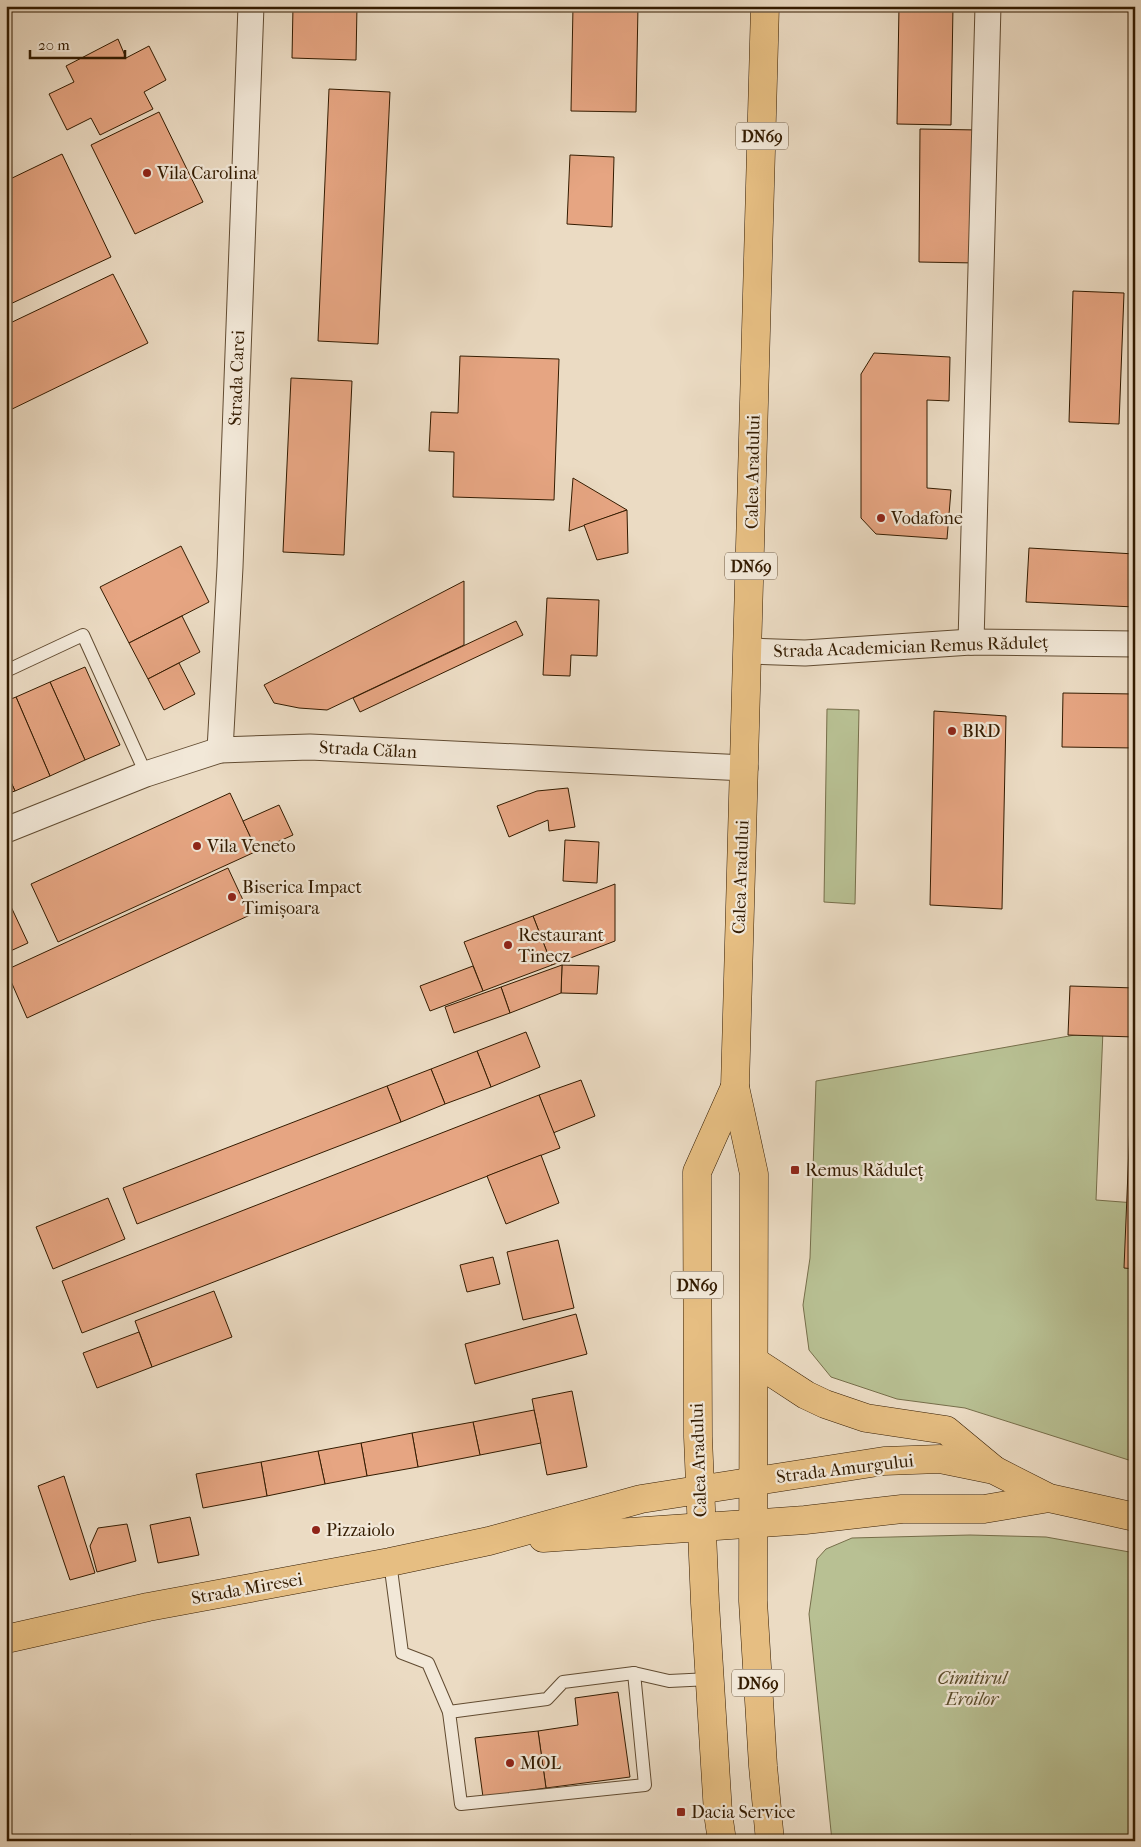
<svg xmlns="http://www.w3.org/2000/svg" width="1141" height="1847" font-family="'IM FELL French Canon',serif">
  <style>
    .green { fill: #b8c093; stroke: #766e4a }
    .building { fill: #e6a582; stroke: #331b00 }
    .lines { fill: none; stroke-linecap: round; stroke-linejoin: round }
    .lane-casing { stroke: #614b31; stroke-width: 14 }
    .street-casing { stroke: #614b31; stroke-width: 27 }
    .primary-casing { stroke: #331b00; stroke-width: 29 }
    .lane { stroke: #f2e8d8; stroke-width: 12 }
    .street { stroke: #f2e8d8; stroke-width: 25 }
    .primary { stroke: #e6be82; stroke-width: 28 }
    .poi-dot { fill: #8f2418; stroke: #f2e8d8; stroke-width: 2 }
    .labels { text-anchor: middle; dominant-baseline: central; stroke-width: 4.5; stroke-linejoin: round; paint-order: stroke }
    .shield { fill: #f2e8d8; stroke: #6c5841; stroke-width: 1 }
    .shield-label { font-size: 16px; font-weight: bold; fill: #331b00 }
    .poi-label { font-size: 18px; fill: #331b00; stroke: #f2e8d8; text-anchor: start }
    .street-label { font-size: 18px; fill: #331b00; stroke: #f2e8d8 }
    .park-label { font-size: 18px; font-style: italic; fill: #5b4d2c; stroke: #f2e8d8 }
  </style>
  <rect width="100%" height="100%" fill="#ebdbc3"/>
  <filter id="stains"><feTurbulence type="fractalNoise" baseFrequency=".004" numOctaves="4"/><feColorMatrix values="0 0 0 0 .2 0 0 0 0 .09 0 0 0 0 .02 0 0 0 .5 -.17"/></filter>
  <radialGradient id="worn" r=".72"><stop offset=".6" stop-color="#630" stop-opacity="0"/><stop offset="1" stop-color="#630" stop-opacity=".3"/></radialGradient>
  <g class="green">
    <path d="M 827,709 L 859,710 L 855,904 L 824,902 Z"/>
    <path d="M 1103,1030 L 1096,1200 L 1135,1203 L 1135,1462 L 965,1408 L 897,1399 L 831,1377 L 809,1350 L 803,1305 L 810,1258 L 816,1081 Z"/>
    <path d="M 970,1535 L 1046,1537 L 1135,1553 L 1135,1841 L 832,1841 L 809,1614 L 817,1559 L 826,1549 L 852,1538 Z"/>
  </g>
  <g class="building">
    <path d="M 293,6 L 357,6 L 356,60 L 292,58 Z"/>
    <path d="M 573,6 L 638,6 L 636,112 L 571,111 Z"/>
    <path d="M 899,6 L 953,6 L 951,125 L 897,124 Z"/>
    <path d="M 118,39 L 126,58 L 149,46 L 166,80 L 144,92 L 153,109 L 100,135 L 91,118 L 67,130 L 49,94 L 74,82 L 66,66 Z"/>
    <path d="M 329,89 L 390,92 L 378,344 L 318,341 Z"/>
    <path d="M 159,112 L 203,202 L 135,234 L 91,145 Z"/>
    <path d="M 920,129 L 978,130 L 976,263 L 919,262 Z"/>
    <path d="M 62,154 L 111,257 L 6,306 L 6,181 Z"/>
    <path d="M 570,155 L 614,157 L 612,227 L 567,224 Z"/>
    <path d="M 113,274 L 148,343 L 6,412 L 6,325 Z"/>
    <path d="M 1073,291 L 1124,293 L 1119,424 L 1069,422 Z"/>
    <path d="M 874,353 L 950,357 L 949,401 L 927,400 L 927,488 L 951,490 L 947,539 L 876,534 L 861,518 L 861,374 Z"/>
    <path d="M 460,356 L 559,359 L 554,500 L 453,497 L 454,452 L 429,451 L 431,412 L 458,413 Z"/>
    <path d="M 291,378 L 352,381 L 344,555 L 283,552 Z"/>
    <path d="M 573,478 L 627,510 L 569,531 Z"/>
    <path d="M 627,510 L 628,553 L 597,560 L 584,525 Z"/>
    <path d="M 181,546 L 209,602 L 129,643 L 100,587 Z"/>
    <path d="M 1029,548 L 1135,554 L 1135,607 L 1026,602 Z"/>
    <path d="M 464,581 L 464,645 L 327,710 L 299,708 L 274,703 L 264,685 Z"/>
    <path d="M 547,598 L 599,600 L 597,656 L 571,655 L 570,676 L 543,675 Z"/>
    <path d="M 182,616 L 200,652 L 148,679 L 129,643 Z"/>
    <path d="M 516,621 L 523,635 L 360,712 L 353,698 Z"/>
    <path d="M 179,663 L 195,694 L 164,710 L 148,679 Z"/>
    <path d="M 85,667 L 120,745 L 85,760 L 50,682 Z"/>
    <path d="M 50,682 L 85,760 L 50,776 L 16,697 Z"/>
    <path d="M 1063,693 L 1135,694 L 1135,748 L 1062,747 Z"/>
    <path d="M 16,697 L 50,776 L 15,791 L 6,771 L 6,701 Z"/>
    <path d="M 934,711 L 1006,716 L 1002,909 L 930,905 Z"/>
    <path d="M 6,771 L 15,791 L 6,794 Z"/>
    <path d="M 568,788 L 575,827 L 549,831 L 548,820 L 509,837 L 497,806 L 537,791 Z"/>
    <path d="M 230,793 L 257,851 L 58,942 L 31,884 Z"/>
    <path d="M 279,805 L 293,835 L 257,851 L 243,821 Z"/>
    <path d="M 565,840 L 599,842 L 597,883 L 563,881 Z"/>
    <path d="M 228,868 L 250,915 L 27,1018 L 6,970 Z"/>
    <path d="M 615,884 L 615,941 L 552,965 L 533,916 Z"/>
    <path d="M 6,896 L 28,943 L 6,953 Z"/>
    <path d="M 533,916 L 552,965 L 483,991 L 464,942 Z"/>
    <path d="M 562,965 L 599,966 L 597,994 L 561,993 Z"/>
    <path d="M 562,965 L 561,993 L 510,1013 L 501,987 Z"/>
    <path d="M 473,966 L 483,991 L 430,1011 L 420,986 Z"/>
    <path d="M 1070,986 L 1135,988 L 1135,1037 L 1068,1035 Z"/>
    <path d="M 501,987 L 510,1013 L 454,1033 L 445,1007 Z"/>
    <path d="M 526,1032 L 540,1067 L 491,1087 L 477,1051 Z"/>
    <path d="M 477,1051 L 491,1087 L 445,1104 L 431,1069 Z"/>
    <path d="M 431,1069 L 445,1104 L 401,1122 L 387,1086 Z"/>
    <path d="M 581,1080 L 595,1116 L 553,1133 L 539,1095 Z"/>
    <path d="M 387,1086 L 401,1122 L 137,1224 L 123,1188 Z"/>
    <path d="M 539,1095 L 560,1148 L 82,1333 L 62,1281 Z"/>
    <path d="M 1131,1098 L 1135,1099 L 1135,1269 L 1124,1268 Z"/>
    <path d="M 541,1155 L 559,1203 L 506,1224 L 487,1176 Z"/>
    <path d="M 108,1198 L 125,1239 L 53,1269 L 36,1227 Z"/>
    <path d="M 558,1240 L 574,1308 L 523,1320 L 507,1252 Z"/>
    <path d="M 493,1257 L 500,1284 L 467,1292 L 460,1265 Z"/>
    <path d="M 214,1291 L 232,1337 L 152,1367 L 135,1321 Z"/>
    <path d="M 576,1314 L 587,1354 L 475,1384 L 465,1344 Z"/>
    <path d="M 139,1332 L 152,1367 L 97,1388 L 83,1353 Z"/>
    <path d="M 572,1391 L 587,1467 L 547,1475 L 532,1399 Z"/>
    <path d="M 534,1410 L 541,1443 L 480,1455 L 473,1422 Z"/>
    <path d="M 473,1422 L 480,1455 L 418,1467 L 412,1433 Z"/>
    <path d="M 412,1433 L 418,1467 L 367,1476 L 361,1443 Z"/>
    <path d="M 361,1443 L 367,1476 L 325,1484 L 318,1451 Z"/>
    <path d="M 318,1451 L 325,1484 L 267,1496 L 261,1462 Z"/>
    <path d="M 261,1462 L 267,1496 L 203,1508 L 196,1474 Z"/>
    <path d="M 64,1476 L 95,1573 L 70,1580 L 38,1486 Z"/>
    <path d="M 190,1517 L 199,1555 L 158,1563 L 150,1525 Z"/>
    <path d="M 127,1524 L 136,1561 L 97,1572 L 90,1546 L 98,1528 Z"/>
    <path d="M 618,1692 L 630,1777 L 546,1788 L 538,1731 L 578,1725 L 575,1698 Z"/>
    <path d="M 538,1731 L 546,1788 L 483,1797 L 475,1738 Z"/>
    <path d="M 131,1835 L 132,1841 L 98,1841 Z"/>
  </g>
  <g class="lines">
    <defs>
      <g id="lane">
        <path d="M 6,671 L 83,635 L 146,774"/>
        <path d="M 390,1562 L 402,1653 L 428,1663 L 449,1712 L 461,1804 L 645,1785 L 634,1673"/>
        <path d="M 449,1712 L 547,1699 L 563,1682 L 634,1673 L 669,1681 L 710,1679"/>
      </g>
      <g id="street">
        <path d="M 971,642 L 988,6"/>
        <path d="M 748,651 L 805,653 L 971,642 L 1135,644"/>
        <path d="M 220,750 L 230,567 L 251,6"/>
        <path d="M 6,830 L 146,774 L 220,750 L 310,747 L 745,768"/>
      </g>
      <g id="primary">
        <path d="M 765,6 L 735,1087 L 754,1174 L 753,1601 L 763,1766 L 770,1841"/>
        <path d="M 754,1361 L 806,1395 L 825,1404 L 866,1418 L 946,1430 L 993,1469"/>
        <path d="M 543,1538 L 805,1520 L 902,1509 L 984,1509 L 1049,1498"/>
        <path d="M 6,1639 L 148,1607 L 390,1562 L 489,1541 L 641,1499 L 884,1461 L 940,1459 L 994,1470 L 1049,1498 L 1135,1517"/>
        <path d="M 722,1841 L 718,1813 L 705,1603 L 698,1437 L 697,1172 L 735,1087"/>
      </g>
    </defs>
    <use href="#lane" class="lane-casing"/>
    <use href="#street" class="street-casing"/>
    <use href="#primary" class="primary-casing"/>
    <use href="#lane" class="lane"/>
    <use href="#street" class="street"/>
    <use href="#primary" class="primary"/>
  </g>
  <g class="poi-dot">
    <circle cx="147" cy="173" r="5"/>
    <circle cx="881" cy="518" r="5"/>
    <circle cx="952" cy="731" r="5"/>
    <circle cx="197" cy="846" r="5"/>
    <circle cx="232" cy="897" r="5"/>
    <circle cx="508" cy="945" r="5"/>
    <rect x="790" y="1165" width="10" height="10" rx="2.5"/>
    <circle cx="316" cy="1530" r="5"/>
    <circle cx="510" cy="1763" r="5"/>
    <rect x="676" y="1807" width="10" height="10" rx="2.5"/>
  </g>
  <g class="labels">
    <g class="shield">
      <rect x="736" y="122.5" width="52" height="27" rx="4"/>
      <rect x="725" y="552.5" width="52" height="27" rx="4"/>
      <rect x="671" y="1271.5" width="52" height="27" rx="4"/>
      <rect x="732" y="1669.5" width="52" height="27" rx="4"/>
    </g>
    <g class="shield-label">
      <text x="762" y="136">DN69</text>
      <text x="751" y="566">DN69</text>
      <text x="697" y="1285">DN69</text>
      <text x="758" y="1683">DN69</text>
    </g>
    <g class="poi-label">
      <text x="157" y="173">Vila Carolina</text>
      <text x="891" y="518">Vodafone</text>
      <text x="962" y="731">BRD</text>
      <text x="207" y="846">Vila Veneto</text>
      <text x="242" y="887">Biserica Impact<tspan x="242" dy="21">Timișoara</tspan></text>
      <text x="518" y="935">Restaurant<tspan x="518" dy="21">Tinecz</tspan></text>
      <text x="805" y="1170">Remus Răduleț</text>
      <text x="326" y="1530">Pizzaiolo</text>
      <text x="520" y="1763">MOL</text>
      <text x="691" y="1812">Dacia Service</text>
    </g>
    <g class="street-label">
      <text transform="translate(237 378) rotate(-88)">Strada Carei</text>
      <text transform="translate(753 472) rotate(-89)">Calea Aradului</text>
      <text transform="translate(911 647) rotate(-2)">Strada Academician Remus Răduleț</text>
      <text transform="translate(368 750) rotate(3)">Strada Călan</text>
      <text transform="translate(741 877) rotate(-88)">Calea Aradului</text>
      <text transform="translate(699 1460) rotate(-92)">Calea Aradului</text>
      <text transform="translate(845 1469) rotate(-7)">Strada Amurgului</text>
      <text transform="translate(247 1589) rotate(-10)">Strada Miresei</text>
    </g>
    <g class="park-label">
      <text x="972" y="1678">Cimitirul<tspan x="972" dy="21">Eroilor</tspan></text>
    </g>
  </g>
  <rect width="1141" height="1847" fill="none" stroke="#ebdbc3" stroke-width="25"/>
  <rect x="8" y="8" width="1126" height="1832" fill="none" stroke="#331b00" stroke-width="2.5"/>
  <rect x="12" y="12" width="1116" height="1822" fill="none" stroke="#331b00"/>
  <path d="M30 50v8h95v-8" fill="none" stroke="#331b00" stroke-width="2.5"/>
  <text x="38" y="50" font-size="15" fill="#331b00" stroke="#f2e8d8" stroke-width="4" paint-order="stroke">20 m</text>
  <rect width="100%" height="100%" filter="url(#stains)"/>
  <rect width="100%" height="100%" fill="url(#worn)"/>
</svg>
